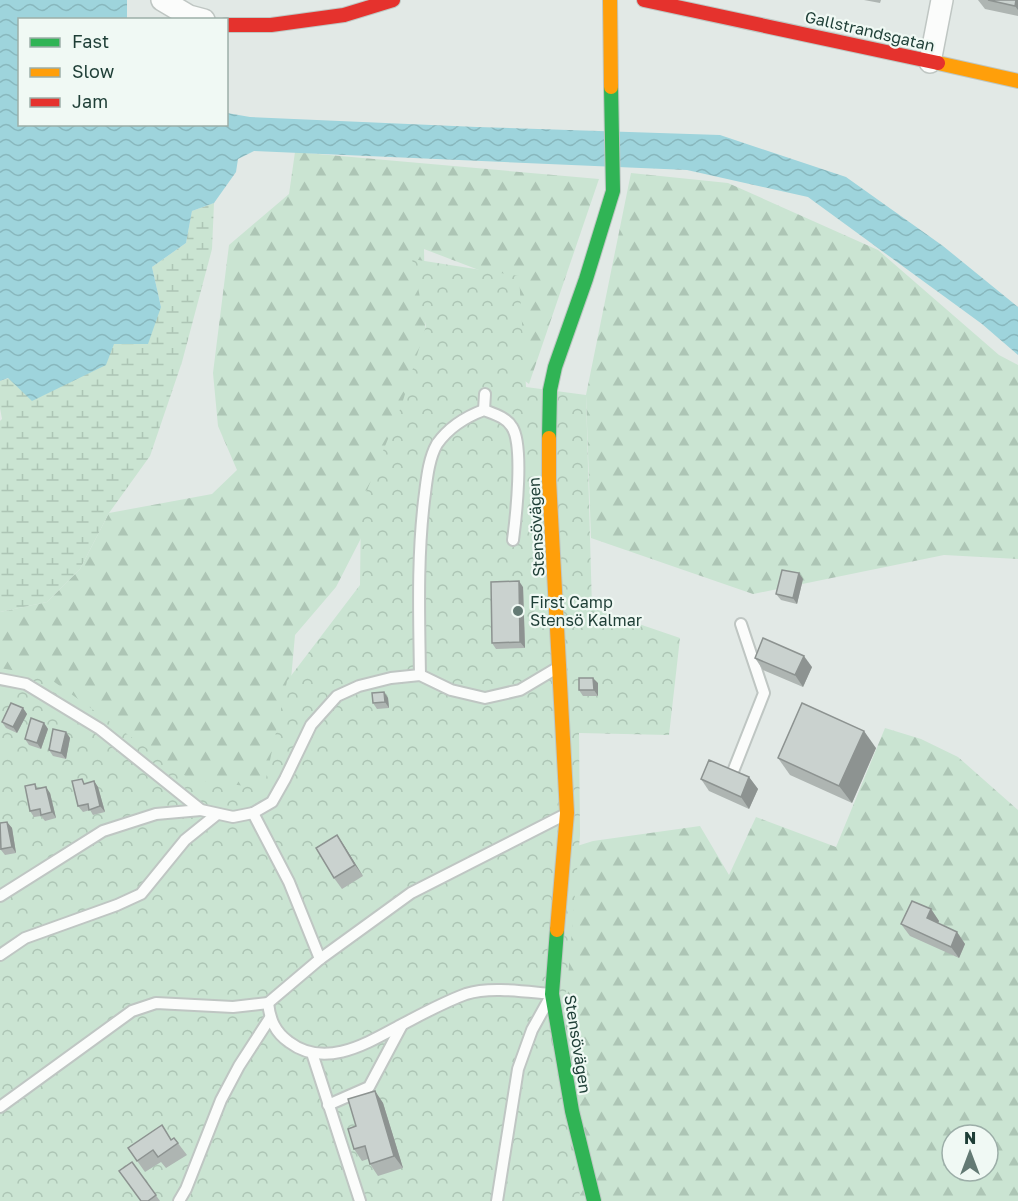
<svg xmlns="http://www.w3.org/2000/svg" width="1018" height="1201" font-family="'Golos Text',sans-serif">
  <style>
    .forest { fill: url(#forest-firs); fill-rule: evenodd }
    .wetland { fill: url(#wetland-marsh) }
    .park { fill: url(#park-crowns) }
    .water { fill: url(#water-waves) }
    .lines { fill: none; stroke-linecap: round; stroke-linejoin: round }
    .lane-casing { stroke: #bfc6c3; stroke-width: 14 }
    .street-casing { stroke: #bfc6c3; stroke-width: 24 }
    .fast-casing { stroke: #bec7c3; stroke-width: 16 }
    .slow-casing { stroke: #bec7c3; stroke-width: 16 }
    .jam-casing { stroke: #bec7c3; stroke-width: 16 }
    .lane { stroke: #fbfcfb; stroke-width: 10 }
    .street { stroke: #fbfcfb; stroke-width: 21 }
    .fast { stroke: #30b455; stroke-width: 14 }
    .slow { stroke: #ff9f0a; stroke-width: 14 }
    .jam { stroke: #e5322d; stroke-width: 14 }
    .wall { fill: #aeb5b2 }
    .shaded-wall { fill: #8d9391 }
    .building { fill: #cad2cf; stroke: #8d9391; stroke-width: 1.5 }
    .poi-dot { fill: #637a74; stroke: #f0f9f4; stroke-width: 2 }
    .labels { text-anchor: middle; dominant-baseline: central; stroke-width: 4.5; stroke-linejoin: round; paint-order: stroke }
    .street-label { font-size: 16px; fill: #1e3e36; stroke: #f0f9f4 }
    .poi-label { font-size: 16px; fill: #1e3e36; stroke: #f0f9f4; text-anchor: start }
  </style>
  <defs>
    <pattern id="forest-firs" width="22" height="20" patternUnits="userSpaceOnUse" patternTransform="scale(1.5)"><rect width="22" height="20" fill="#cae4d2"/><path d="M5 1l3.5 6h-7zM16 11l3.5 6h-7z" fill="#adc5b5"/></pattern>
    <pattern id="wetland-marsh" width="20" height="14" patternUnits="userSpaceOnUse" patternTransform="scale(1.5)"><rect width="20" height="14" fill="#cae4d2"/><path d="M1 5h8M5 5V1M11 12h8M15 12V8" fill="none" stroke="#adc5b5"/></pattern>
    <pattern id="park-crowns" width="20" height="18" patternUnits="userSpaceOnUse" patternTransform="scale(1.5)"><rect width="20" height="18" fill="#cae4d2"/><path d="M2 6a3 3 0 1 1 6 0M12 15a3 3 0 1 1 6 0" fill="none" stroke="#adc5b5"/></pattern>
    <pattern id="water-waves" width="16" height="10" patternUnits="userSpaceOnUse" patternTransform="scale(1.5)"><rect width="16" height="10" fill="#9ed4dc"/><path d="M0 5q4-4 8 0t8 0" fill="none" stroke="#88b7bd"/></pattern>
  </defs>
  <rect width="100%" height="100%" fill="#e2e9e6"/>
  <g class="forest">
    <path d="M 295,152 L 599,179 L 529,384 L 493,356 L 505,280 L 424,249 L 426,364 L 378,505 L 336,587 L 295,635 L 287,724 L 542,857 L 593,841 L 700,826 L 729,875 L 756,817 L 836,847 L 885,728 L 921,739 L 958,757 L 1018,810 L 1018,1201 L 0,1201 L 0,612 L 47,602 L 80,569 L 109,513 L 212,494 L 237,470 L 218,426 L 213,373 L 229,245 L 289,194 ZM 952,1135 L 988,1135 L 988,1171 L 952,1171 Z"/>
    <path d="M 631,173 L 728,183 L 878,250 L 999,355 L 1018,365 L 1018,559 L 944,555 L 753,594 L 591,538 L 586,395 Z"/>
  </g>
  <path class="wetland" d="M 214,203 L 212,249 L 182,362 L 150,456 L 109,513 L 80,569 L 47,602 L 0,612 L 0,421 L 2,419 L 0,408 L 0,381 L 114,344 L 161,307 L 152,267 L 186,243 L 192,211 Z"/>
  <path class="park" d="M 412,259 L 519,276 L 526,387 L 586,395 L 592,608 L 680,638 L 669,735 L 579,733 L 580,835 L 567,989 L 550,1034 L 581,1201 L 0,1201 L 0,668 L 46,676 L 191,780 L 264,788 L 287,681 L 360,585 L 361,505 L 401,407 L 426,326 Z"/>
  <path class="water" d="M 0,0 L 127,0 L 127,19 L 20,20 L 20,124 L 226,124 L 227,113 L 250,117 L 477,127 L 720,135 L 846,177 L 943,246 L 1018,307 L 1018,355 L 982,324 L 808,197 L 687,170 L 254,151 L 238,159 L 236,172 L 214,203 L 192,211 L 186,243 L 152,267 L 161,307 L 148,344 L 114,344 L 106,365 L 32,401 L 8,378 L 0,381 Z"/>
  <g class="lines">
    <defs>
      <g id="lane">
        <path d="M 484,410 L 485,394"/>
        <path d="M 420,675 C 419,614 417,553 425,493 C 427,477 429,458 437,444 C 449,427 465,417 484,410 C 494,414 506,417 512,427 C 524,445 516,517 513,540"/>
        <path d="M 0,679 L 26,684 L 100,729 L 201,810 L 233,817 L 253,813 L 272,802 L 285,779 L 311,725 L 337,696 L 359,686 L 391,678 L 420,675 L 451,690 L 485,698 L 520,690 L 557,668"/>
        <path d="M 734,769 L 764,693 L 741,624"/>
        <path d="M 253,813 L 289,882 L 320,959"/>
        <path d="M 0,896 L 103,831 L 156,814 L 201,810"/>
        <path d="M 0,955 L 25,938 L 117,905 L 141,894 L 185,840 L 216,815"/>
        <path d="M 268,1003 C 270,1020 275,1032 289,1042 C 326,1070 369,1042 403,1024 C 424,1013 444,1002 466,994 C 490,986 527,992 552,994 L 532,1030 L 518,1069 L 497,1201"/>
        <path d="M 312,1053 L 360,1201"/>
        <path d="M 328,1105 L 369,1087 L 402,1025"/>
        <path d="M 0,1107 L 132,1011 L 156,1003 L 233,1007 L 268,1003 L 320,959 L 411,893 L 564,815"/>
        <path d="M 179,1201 L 186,1189 L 221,1100 L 239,1066 L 270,1018"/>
      </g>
      <g id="street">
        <path d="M 162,0 L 189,16 L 204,20"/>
        <path d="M 930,62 L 942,0"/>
      </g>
      <g id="fast">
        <path d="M 549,438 L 550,390 L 555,367 L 586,279 L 613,191 L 611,87"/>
        <path d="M 557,930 L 552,994 L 572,1111 L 594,1201"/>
      </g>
      <g id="slow">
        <path d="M 610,0 L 611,87"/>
        <path d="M 938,63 L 1018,81"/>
        <path d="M 549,438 L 549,480 L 567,813 L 557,930"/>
      </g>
      <g id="jam">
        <path d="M 644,0 L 938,63"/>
        <path d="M 226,25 L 271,25 L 344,15 L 393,0"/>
      </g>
    </defs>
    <use href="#lane" class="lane-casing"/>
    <use href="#street" class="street-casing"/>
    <use href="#fast" class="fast-casing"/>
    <use href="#slow" class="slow-casing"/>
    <use href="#jam" class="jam-casing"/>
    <use href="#lane" class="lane"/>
    <use href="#street" class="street"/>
    <use href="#fast" class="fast"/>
    <use href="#slow" class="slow"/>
    <use href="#jam" class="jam"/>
  </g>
  <g class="wall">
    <path d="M 864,0 L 881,0 L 880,3 Z"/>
    <path d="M 978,0 L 1018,0 L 1018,16 L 985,9 Z"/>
    <path d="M 803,579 L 797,604 L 781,600 L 776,594 Z"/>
    <path d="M 523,587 L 525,648 L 496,649 L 492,643 Z"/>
    <path d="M 755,658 L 812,667 L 803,687 L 763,670 Z"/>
    <path d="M 598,683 L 598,696 L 583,696 L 579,690 Z"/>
    <path d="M 384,692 L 388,698 L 389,708 L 377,709 L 373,703 Z"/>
    <path d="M 23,708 L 27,714 L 17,733 L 6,728 L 2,722 Z"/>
    <path d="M 44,723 L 48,729 L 41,749 L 29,745 L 25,739 Z"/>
    <path d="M 66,732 L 70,738 L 66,759 L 53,756 L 49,750 Z"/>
    <path d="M 876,748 L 852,803 L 790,775 L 778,758 Z"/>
    <path d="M 749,777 L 758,789 L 749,809 L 709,791 L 701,779 Z"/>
    <path d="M 94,781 L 98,787 L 105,812 L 93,815 L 90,810 L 83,812 L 78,806 L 86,784 Z"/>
    <path d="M 35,784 L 38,789 L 50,793 L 56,818 L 45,821 L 41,816 L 34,817 L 30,811 Z"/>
    <path d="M 7,822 L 12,828 L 16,853 L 5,855 L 1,850 L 0,850 L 0,823 Z"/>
    <path d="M 337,835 L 363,876 L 342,889 L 334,878 Z"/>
    <path d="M 931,909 L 939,921 L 938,923 L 957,932 L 965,944 L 959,958 L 910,936 L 901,924 Z"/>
    <path d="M 375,1091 L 383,1103 L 403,1168 L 378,1176 L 370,1164 L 368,1159 L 362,1161 L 354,1149 L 356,1126 Z"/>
    <path d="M 174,1138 L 187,1155 L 166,1168 L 161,1162 L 145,1172 L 128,1148 L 171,1140 Z"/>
    <path d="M 132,1162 L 160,1201 L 140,1201 Z"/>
  </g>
  <g class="shaded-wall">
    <path d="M 1016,0 L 1018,0 L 1018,10 L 1015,6 Z"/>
    <path d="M 799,573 L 803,579 L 797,604 L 793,598 Z"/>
    <path d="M 519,581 L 523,587 L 525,648 L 520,642 Z"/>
    <path d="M 804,656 L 812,667 L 803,687 L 795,675 Z"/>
    <path d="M 593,678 L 598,683 L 598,696 L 594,690 Z"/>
    <path d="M 384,692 L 388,698 L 389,708 L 385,702 Z"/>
    <path d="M 23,708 L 27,714 L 17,733 L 13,727 Z"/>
    <path d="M 44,723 L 48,729 L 41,749 L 37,743 Z"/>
    <path d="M 864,731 L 876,748 L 852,803 L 839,786 Z"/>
    <path d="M 66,732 L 70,738 L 66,759 L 61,753 Z"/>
    <path d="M 749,777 L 758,789 L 749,809 L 741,797 Z"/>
    <path d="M 94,781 L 98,787 L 105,812 L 100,806 Z"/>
    <path d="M 46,787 L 50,793 L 56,818 L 52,812 Z"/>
    <path d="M 7,822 L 12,828 L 16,853 L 12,847 Z"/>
    <path d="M 337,835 L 345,847 L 363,876 L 355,865 Z"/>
    <path d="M 931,909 L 939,921 L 935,930 L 927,918 Z"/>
    <path d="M 957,932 L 965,944 L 959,958 L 951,947 Z"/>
    <path d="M 375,1091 L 383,1103 L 403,1168 L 394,1156 Z"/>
  </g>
  <g class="building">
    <path d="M 988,0 L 1016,0 L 1015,6 Z"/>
    <path d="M 782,570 L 799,573 L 793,598 L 776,594 Z"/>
    <path d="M 519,581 L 520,642 L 492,643 L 491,582 Z"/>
    <path d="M 763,638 L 804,656 L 795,675 L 755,658 Z"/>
    <path d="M 579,678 L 593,678 L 594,690 L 579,690 Z"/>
    <path d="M 384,692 L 385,702 L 373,703 L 372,693 Z"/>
    <path d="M 11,703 L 23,708 L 13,727 L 2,722 Z"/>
    <path d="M 802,703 L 864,731 L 839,786 L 778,758 Z"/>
    <path d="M 31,718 L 44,723 L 37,743 L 25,739 Z"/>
    <path d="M 53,729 L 66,732 L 61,753 L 49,750 Z"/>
    <path d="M 709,760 L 749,777 L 741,797 L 701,779 Z"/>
    <path d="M 82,779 L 84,784 L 94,781 L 100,806 L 89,810 L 88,804 L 78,806 L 72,781 Z"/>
    <path d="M 35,784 L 36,789 L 46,787 L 52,812 L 41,815 L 40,809 L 30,811 L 25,786 Z"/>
    <path d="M 7,822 L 12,847 L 1,849 L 0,823 Z"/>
    <path d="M 337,835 L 355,865 L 334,878 L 316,848 Z"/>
    <path d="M 912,901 L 931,909 L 927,918 L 957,932 L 951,947 L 901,924 Z"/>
    <path d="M 375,1091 L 394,1156 L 370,1164 L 365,1146 L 354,1149 L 348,1129 L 356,1126 L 348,1099 Z"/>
    <path d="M 162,1125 L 171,1140 L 174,1138 L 178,1143 L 158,1157 L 153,1150 L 137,1161 L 128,1148 Z"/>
    <path d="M 132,1162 L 156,1195 L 148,1201 L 141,1201 L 119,1171 Z"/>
  </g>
  <circle class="poi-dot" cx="518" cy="611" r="6"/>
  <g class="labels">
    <g class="street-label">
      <text transform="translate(870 31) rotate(13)">Gallstrandsgatan</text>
      <text transform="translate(536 527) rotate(-93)">Stensövägen</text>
      <text transform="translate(578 1044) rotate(81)">Stensövägen</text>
    </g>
    <g class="poi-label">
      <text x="530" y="602">First Camp<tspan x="530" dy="18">Stensö Kalmar</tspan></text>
    </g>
  </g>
  <rect x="18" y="18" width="210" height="108" fill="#f0f9f4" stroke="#9caea8" stroke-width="1.5"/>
  <rect x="30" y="38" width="30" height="9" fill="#30b455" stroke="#9caea8" stroke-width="1.5"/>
  <text x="72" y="48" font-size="18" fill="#1e3e36">Fast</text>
  <rect x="30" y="68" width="30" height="9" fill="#ff9f0a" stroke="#9caea8" stroke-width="1.5"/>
  <text x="72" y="78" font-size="18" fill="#1e3e36">Slow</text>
  <rect x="30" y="98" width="30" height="9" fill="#e5322d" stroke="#9caea8" stroke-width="1.5"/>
  <text x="72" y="108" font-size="18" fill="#1e3e36">Jam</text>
  <g transform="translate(970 1153)"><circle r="28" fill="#f0f9f4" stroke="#9caea8" stroke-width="1.5"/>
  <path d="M0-4.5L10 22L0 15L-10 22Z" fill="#637a74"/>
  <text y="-9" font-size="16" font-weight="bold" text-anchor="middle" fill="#1e3e36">N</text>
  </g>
</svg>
